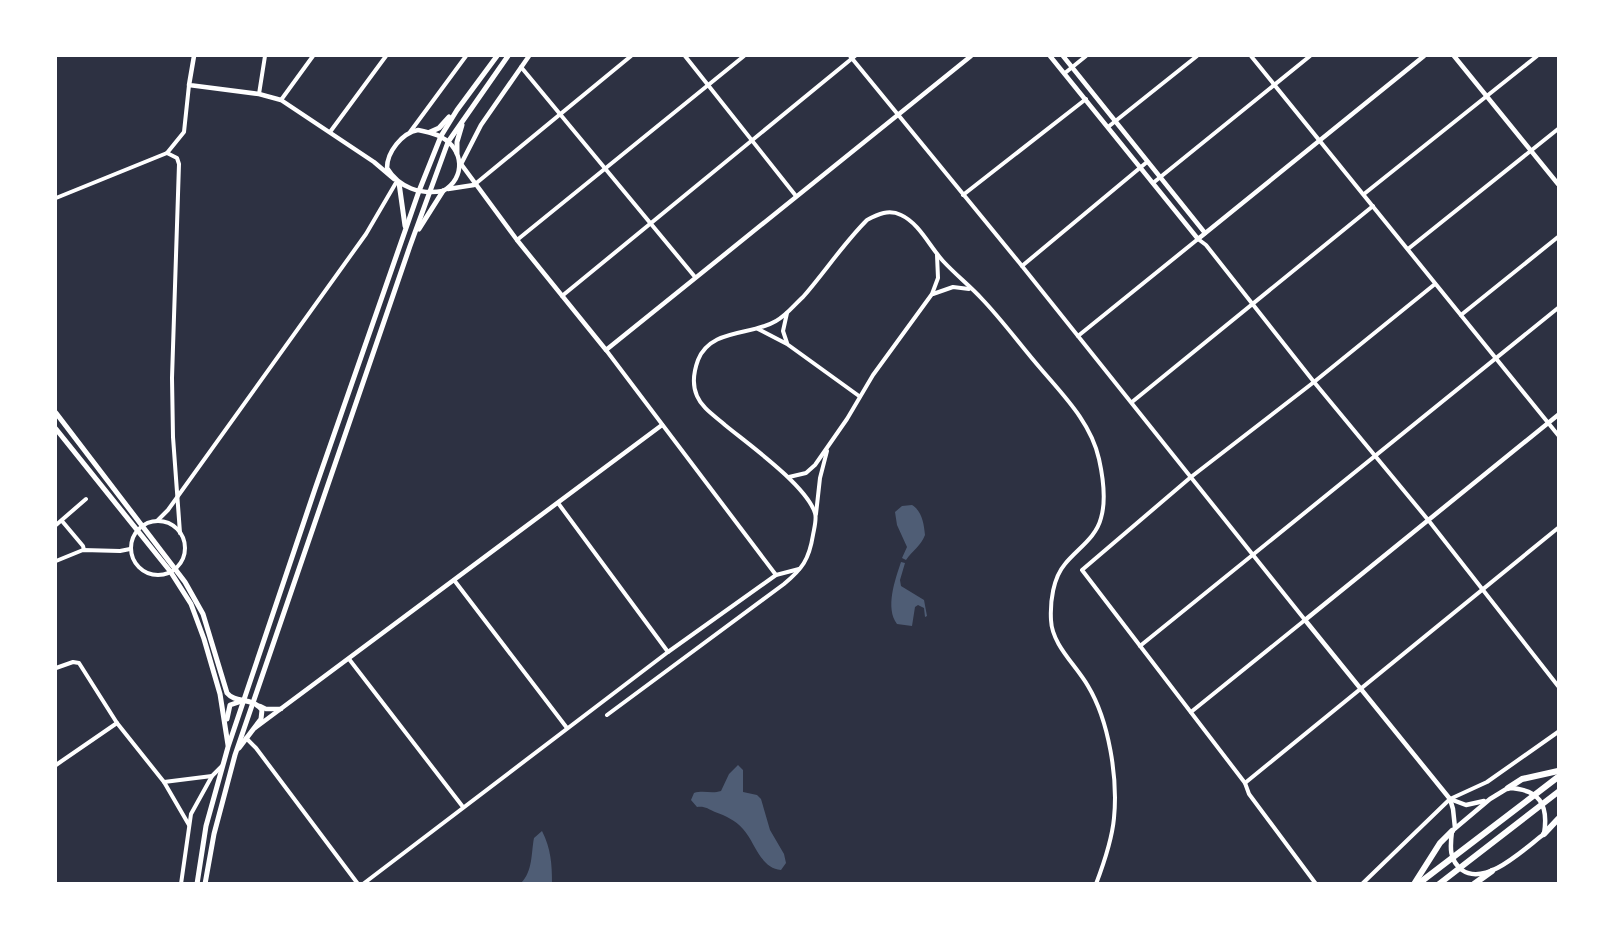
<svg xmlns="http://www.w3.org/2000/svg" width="1614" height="939" font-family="'PT Sans',sans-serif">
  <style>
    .water { fill: #4f5d75 }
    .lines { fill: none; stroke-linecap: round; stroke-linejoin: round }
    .minor { stroke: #fff; stroke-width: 4 }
    .tertiary { stroke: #fff; stroke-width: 4.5 }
    .primary { stroke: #fff; stroke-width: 5 }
    .trunk { stroke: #fff; stroke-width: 6 }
  </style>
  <rect width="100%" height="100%" fill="#2d3142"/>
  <g class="water">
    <path d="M 912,505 C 922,511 924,524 925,535 C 921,546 912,551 906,560 L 902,558 L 907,547 L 897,525 L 895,512 L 902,506 Z"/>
    <path d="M 901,562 L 905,563 L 900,580 L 901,586 L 924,600 L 927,616 L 925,617 L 924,608 L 918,605 L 915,607 L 912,626 L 897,624 C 885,608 895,580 901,562 Z"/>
    <path d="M 738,765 L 743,770 L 743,792 L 757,795 L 761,799 L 770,830 L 784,854 L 786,863 L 781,870 C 760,868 755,842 743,829 C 735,820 726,816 715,812 C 708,809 705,806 697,807 L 691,800 L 694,793 C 703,790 712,794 721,791 L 729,774 Z"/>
    <path d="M 542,831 C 551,849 552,864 552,883 L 521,883 C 533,871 531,853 534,838 Z"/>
  </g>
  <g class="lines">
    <g class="minor">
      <path d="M 685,56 L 796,196"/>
      <path d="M 850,56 L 1022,266 L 1305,620 L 1191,712"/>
      <path d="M 1251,56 L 1558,435"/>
      <path d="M 521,67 L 695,277"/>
      <path d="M 1065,73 L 1086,56"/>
      <path d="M 259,94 L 265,56"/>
      <path d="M 281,100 L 313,56"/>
      <path d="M 1108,127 L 1197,56"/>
      <path d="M 330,132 L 386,56"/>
      <path d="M 410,132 L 466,56"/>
      <path d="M 1153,183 L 1310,56"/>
      <path d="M 474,185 L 631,56"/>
      <path d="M 1364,194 L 1537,56"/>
      <path d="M 963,195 L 1086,99"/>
      <path d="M 56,198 L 167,153"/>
      <path d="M 517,240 L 744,56"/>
      <path d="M 1408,249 L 1558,129"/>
      <path d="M 1022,266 L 1147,162"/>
      <path d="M 933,294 L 953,287 L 969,289"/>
      <path d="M 562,296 L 855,56"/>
      <path d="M 1461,315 L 1558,237"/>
      <path d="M 758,329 L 787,344 L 859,396"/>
      <path d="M 1078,336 L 1198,239 L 1206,245 L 1314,382 L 1429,521 L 1558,686"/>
      <path d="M 787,343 L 783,331 L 787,313"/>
      <path d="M 606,350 L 776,575"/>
      <path d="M 1132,402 L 1373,206"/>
      <path d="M 789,477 L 806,473 L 815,465 L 847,419 L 873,375 L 932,294 L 938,278 L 937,255"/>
      <path d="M 558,503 L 668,652"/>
      <path d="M 816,514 L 820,478 L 827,451"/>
      <path d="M 62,521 L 83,546 L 84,550"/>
      <path d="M 157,521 L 168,510 L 366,234 L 397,181"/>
      <circle cx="158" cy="548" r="27"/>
      <path d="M 56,525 L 86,499"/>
      <path d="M 180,533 L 173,437 L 172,378 L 179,164 L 177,158 L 167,153 L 184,132 L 189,85"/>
      <path d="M 56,561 L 83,550 L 120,551 L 130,549"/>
      <path d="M 454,580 L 567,728"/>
      <path d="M 1140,646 L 1558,308"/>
      <path d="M 349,659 L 463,807"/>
      <path d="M 56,668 L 73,662 L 79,663 L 117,723 L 164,782 L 189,825"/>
      <path d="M 607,715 L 784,584 C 802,569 809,560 813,535 C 814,529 817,519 815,513 C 806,485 748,444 725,425 C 715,416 702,408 697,396 C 692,385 694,371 698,360 C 711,328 751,336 776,321 C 787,315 794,305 803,297 C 825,272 843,244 867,220 C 878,214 889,209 901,215 C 919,223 930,247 943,261 C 956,275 970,286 982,299 C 1003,321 1021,346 1041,369 C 1064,396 1091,423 1099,459 C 1103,477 1106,501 1101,518 C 1096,538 1077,549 1065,564 C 1053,578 1050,602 1051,620 C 1052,645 1076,665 1088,686 C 1109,721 1118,778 1114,818 C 1112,840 1104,863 1096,884"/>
      <path d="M 246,738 L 256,748 L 358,884"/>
      <path d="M 56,765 L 117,723"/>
      <path d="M 164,782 L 212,776"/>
      <path d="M 1245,783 L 1558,528"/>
      <path d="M 181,884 L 191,814 L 212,776 L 222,766"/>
      <path d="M 363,884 L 668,652 L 776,575 L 799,569"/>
      <path d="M 1316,884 L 1249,794 L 1245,783 L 1082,570 L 1191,477 L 1314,382 L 1435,284"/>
      <path d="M 1362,884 L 1450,799 L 1487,782 L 1558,732"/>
    </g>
    <g class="tertiary">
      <path d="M 194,56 L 189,85 L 259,94 L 281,100 L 374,162 L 394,179"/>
      <path d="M 1050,56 L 1198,239 L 1424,56"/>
      <path d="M 1063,56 L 1205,233"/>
      <path d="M 1454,56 L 1558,184"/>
      <path d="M 418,130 C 426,132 434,133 441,137 C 464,149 466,178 443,191 C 421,195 399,188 387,168 C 387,152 402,133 418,130 Z"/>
      <path d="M 461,164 L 517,240 L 606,350 L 971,56"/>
      <path d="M 461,164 L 481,125 L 529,56"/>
      <path d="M 448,189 L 474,185"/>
      <path d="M 260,706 L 266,709 L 281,709"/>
      <path d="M 255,728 L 662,425"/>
      <path d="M 1508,788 C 1539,789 1549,804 1544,834 C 1525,848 1486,887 1462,870 C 1449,860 1450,847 1452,831 L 1490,799 Z"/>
      <path d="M 1450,799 L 1466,805 L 1484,801"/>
      <path d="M 1455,828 L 1453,809 L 1450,799 L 1305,620 L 1558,415"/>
    </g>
    <g class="primary">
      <path d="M 430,132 L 439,128 L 449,117"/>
      <path d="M 457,153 L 457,142 L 462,125"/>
      <path d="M 399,183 L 405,226"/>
      <path d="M 419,229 L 443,191"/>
      <path d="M 56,413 L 185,582 L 203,614 L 227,693 C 236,704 251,696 262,710 L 261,719 L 239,748"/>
      <path d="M 56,429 L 170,571 L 191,604 L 204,639 L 220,694 L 228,745"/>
      <path d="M 227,719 L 230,705 L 242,701"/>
      <path d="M 197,884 L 206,826 L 228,747 L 315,489 L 419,191 L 441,136 L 457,110 L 497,56"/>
      <path d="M 205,884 L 214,834 L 235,755 L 410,246 L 448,142 L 508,56"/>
    </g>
    <g class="trunk">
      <path d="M 1508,788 L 1522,779 L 1558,771"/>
      <path d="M 1544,834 L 1558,819"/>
      <path d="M 1414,884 L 1440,843 L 1452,831"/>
      <path d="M 1418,884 L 1558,777"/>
      <path d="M 1439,884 L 1558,792"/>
      <path d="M 1474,884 L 1492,871"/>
    </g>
  </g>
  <rect width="1614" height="939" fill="none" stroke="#ffffff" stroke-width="114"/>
</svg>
